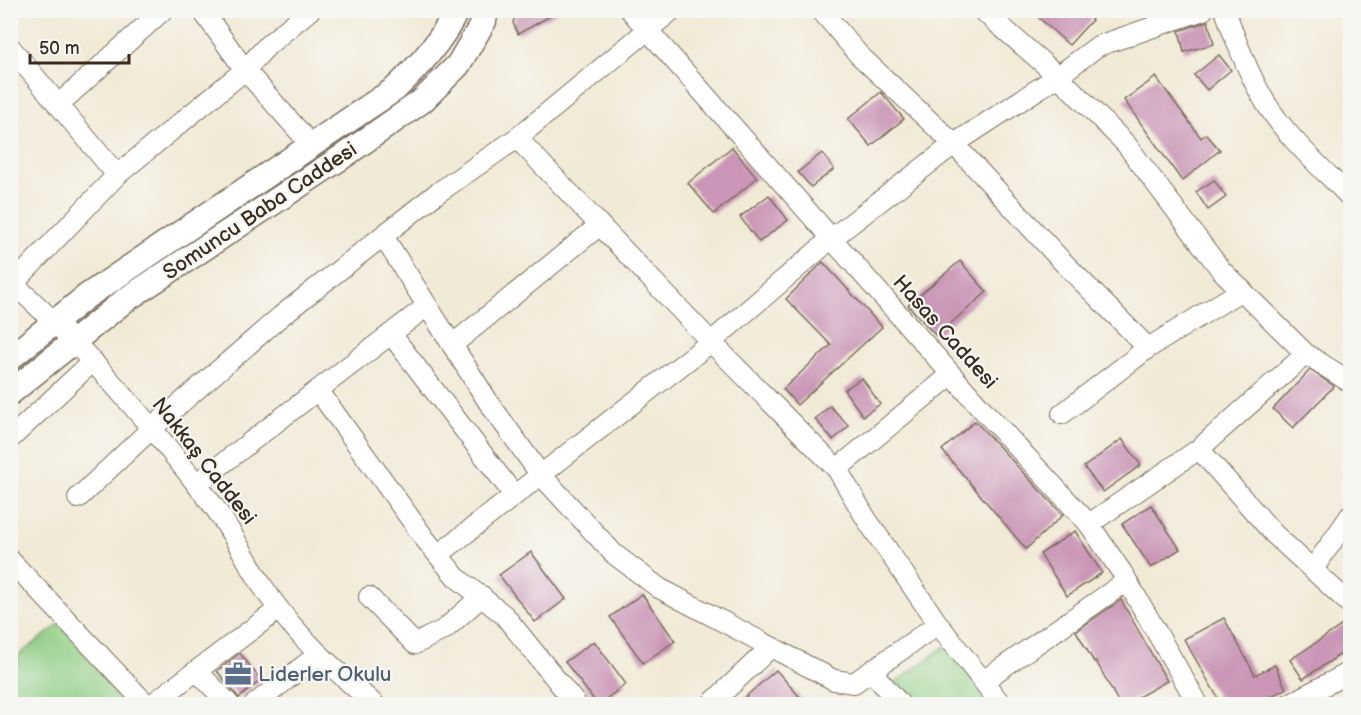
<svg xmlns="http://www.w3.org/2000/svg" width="1361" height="715" font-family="'Balsamiq Sans',sans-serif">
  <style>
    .green { fill: #8fcd83; stroke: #657c50; stroke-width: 1.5 }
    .building { fill: #ca95b6 }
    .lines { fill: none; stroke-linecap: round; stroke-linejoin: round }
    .minor-casing { stroke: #7b6d5e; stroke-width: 22 }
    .major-casing { stroke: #7b6d5e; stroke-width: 27 }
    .minor { stroke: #fff; stroke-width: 20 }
    .major { stroke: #fff; stroke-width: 24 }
    .labels { text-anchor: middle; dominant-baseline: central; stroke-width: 4.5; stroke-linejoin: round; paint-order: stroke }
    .street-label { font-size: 21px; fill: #3b2a1e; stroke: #f6f6f2 }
    .service-label { font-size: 21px; fill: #4e5e75; stroke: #f6f6f2; text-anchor: start }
  </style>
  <rect width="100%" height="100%" fill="#f6f6f2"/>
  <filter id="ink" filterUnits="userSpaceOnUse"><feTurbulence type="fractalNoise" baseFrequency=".0167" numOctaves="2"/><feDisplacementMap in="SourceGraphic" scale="12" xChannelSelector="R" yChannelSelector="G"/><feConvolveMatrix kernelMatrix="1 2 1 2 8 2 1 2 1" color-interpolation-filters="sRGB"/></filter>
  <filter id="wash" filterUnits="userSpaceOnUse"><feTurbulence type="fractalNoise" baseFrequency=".008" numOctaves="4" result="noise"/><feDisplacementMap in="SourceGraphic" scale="24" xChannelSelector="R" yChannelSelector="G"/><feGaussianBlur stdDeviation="1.35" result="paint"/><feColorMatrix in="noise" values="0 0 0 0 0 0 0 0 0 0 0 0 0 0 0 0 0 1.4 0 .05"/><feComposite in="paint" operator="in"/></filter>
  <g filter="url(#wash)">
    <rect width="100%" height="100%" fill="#f1ead6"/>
    <g class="green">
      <path d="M 62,622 L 142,704 L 11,704 L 11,661 Z"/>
      <path d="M 945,646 L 993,704 L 914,704 L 895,683 Z"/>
    </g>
    <g id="blocks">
      <g class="building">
        <path d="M 517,10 L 561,10 L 518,34 L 513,23 Z"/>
        <path d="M 1044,10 L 1081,10 L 1092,20 L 1069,45 L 1038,17 Z"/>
        <path d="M 1208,21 L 1214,44 L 1184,52 L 1179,31 Z"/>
        <path d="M 1219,55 L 1231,70 L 1207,90 L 1194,75 Z"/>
        <path d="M 1156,77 L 1201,138 L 1206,134 L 1220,150 L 1182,181 L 1124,100 Z"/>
        <path d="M 881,92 L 904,119 L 871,146 L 848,119 Z"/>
        <path d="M 732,147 L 757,178 L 714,214 L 688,183 Z"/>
        <path d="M 822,153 L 834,169 L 811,187 L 798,172 Z"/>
        <path d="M 1214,180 L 1226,197 L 1208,210 L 1196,192 Z"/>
        <path d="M 769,195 L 788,220 L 759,242 L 740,217 Z"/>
        <path d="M 960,261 L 987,292 L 936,336 L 908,305 Z"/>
        <path d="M 823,262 L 882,327 L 797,405 L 783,389 L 831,345 L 786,299 Z"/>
        <path d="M 1310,370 L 1334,386 L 1293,428 L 1273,409 Z"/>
        <path d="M 862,378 L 880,404 L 863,416 L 844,390 Z"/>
        <path d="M 830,406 L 849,426 L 833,440 L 815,419 Z"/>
        <path d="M 975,421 L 1063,515 L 1026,549 L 942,450 Z"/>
        <path d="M 1122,439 L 1141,465 L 1103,492 L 1084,467 Z"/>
        <path d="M 1151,505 L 1180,549 L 1151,568 L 1122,524 Z"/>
        <path d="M 1075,531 L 1102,573 L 1067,596 L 1040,554 Z"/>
        <path d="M 531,552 L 566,599 L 535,622 L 499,575 Z"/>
        <path d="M 642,594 L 675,641 L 643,663 L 610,617 Z"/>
        <path d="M 1121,600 L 1167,681 L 1124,705 L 1120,705 L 1096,661 L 1094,662 L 1076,631 Z"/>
        <path d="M 1224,618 L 1255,675 L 1275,665 L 1286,689 L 1253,705 L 1222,705 L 1184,639 Z"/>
        <path d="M 1350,620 L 1350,648 L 1303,679 L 1290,660 Z"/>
        <path d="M 594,641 L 626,684 L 598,705 L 565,662 Z"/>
        <path d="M 240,653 L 261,680 L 239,698 L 217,671 Z"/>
        <path d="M 776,670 L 807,705 L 736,705 Z"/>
      </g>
    </g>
  </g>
  <g filter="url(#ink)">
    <use href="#blocks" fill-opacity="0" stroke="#7b6d5e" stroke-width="1.5"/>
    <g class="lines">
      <defs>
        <g id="minor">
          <path d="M 202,10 L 245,70 L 312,146"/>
          <path d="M 630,10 L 981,408 L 1089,524 L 1123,574 L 1198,704"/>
          <path d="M 821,10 L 858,54 L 954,144 L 1060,259 L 1148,348"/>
          <path d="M 982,10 L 1058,76 L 1126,144 L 1221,270 L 1306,354 L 1350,382"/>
          <path d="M 1225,10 C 1236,42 1247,71 1264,100 C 1286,137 1321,167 1350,197"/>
          <path d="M 10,47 L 117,175"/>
          <path d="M 58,105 L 163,10"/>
          <path d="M 517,138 L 711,342 L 837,469 L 867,520 L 938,624 L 1001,704"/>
          <path d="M 383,236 L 489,403 L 540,474 L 614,554 L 659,588 L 834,680 L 854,683 L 938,624"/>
          <path d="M 10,281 C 85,347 151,424 212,504 C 233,532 248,564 267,593 C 296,636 335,670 374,704"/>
          <path d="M 14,283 L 117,175 L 245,70 L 268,45 L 310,10"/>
          <path d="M 391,334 L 514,495"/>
          <path d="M 452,345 L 600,225"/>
          <path d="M 318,390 L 425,539 L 456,577 L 504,615 L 576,704"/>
          <path d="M 1062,414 L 1148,348 L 1242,290"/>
          <path d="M 10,439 L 93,361"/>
          <path d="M 1199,449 L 1274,534 L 1350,604"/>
          <path d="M 837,469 L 951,375"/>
          <path d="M 196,484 L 427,306"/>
          <path d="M 78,498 L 151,429 L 281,316 L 436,194 L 517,138 L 672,10"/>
          <path d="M 1089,524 L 1199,449 L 1306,354"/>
          <path d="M 438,555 L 711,342 L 831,239 L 954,144 L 1058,76 L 1098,46 L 1203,10"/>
          <path d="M 10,560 L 146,704"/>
          <path d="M 1313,569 L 1350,516"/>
          <path d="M 369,597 L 415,644 L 445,629 L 482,596"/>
          <path d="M 197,671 L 229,704"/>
          <path d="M 872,672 L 900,704"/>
          <path d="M 983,681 L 1127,581"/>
          <path d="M 152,704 L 279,609"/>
          <path d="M 255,704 L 319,654"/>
          <path d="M 711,704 L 771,647"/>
          <path d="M 1289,704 L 1350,672"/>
        </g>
        <g id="major">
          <path d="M 10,358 L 87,296 L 395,89 C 420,65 441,42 457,10"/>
          <path d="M 10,393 L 124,301 L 342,157 L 422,101 L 458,65 L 484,21 L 486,10"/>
        </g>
      </defs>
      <use href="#minor" class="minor-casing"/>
      <use href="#major" class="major-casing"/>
      <use href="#minor" class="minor"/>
      <use href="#major" class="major"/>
    </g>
  </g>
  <defs>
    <symbol id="office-bare" viewBox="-9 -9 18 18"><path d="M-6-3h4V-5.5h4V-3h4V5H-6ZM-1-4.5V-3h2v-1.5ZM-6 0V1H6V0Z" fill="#5c6f8a" stroke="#f6f6f2" stroke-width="2.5" paint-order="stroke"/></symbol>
  </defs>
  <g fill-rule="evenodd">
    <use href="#office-bare" x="219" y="655" width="38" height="38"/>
  </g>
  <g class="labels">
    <g class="street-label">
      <text transform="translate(260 211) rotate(-34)">Somuncu Baba Caddesi</text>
      <text transform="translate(945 332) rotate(48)">Hasas Caddesi</text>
      <text transform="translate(204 461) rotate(52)">Nakkaş Caddesi</text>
    </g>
    <g class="service-label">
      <text x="258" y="674">Liderler Okulu</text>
    </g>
  </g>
  <rect width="1361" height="715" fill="none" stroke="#f6f6f2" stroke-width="36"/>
  <path d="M30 54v9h99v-9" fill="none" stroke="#3b2a1e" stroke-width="3"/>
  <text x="39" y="54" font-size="18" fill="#3b2a1e" stroke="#f6f6f2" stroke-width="4.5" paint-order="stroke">50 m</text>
</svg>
